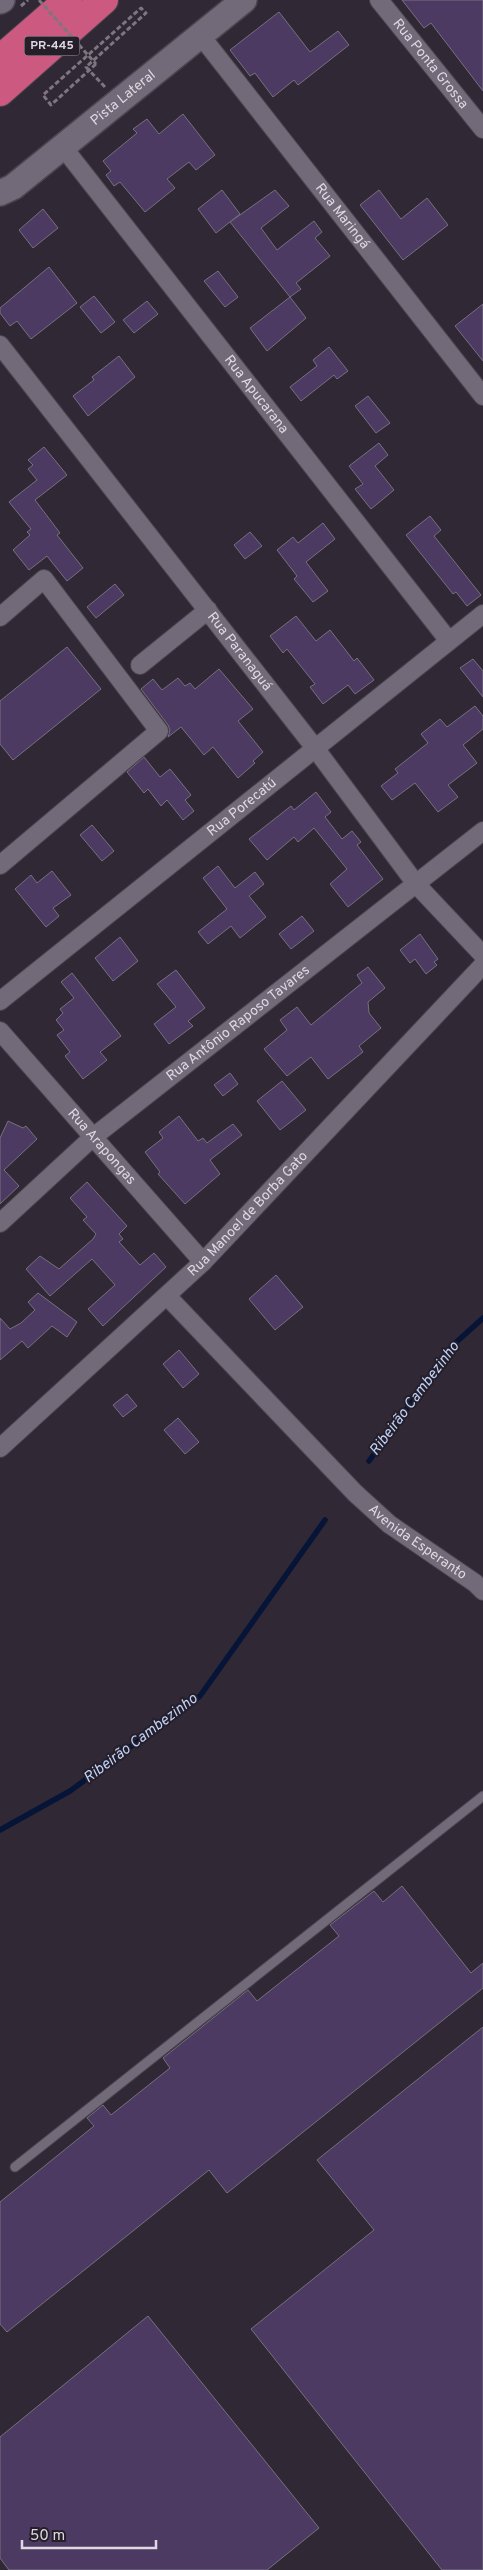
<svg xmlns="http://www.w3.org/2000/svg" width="483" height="2570" font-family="Overpass,sans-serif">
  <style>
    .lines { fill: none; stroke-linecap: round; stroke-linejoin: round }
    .stream { stroke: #061537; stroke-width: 5.5 }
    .building { fill: #4c3a62; stroke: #76707f }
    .lane-casing { stroke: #4b454f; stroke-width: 11 }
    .street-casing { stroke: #4b454f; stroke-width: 20 }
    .secondary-casing { stroke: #4b454f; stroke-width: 28 }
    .highway-casing { stroke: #4b454f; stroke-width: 30 }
    .path { stroke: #7d7680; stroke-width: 3; stroke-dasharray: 5 2.5; stroke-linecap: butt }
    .lane { stroke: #726a78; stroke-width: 9 }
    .street { stroke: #726a78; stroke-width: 18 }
    .secondary { stroke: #726a78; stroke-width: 25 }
    .highway { stroke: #cb5980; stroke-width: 28 }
    .path-bridge { stroke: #7d7680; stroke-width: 3; stroke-dasharray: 5 2.5; stroke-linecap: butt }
    .labels { text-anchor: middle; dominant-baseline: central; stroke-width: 4; stroke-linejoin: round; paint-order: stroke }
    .shield { fill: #261f2a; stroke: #a7a1aa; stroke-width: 1 }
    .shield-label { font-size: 12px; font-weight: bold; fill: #ded9e1 }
    .street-label { font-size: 14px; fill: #ded9e1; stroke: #261f2a }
    .water-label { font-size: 15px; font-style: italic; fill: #bed3fb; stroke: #261f2a }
  </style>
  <rect width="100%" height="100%" fill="#302834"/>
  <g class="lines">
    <g class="stream">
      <path d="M 369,1461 L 452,1346 L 483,1318"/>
      <path d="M 0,1830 L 70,1791 L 200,1696 L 325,1520"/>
    </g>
  </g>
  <g class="building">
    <path d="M 402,0 L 483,0 L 483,91 L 431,23 L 424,28 Z"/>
    <path d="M 279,12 L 310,52 L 338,31 L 349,45 L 298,85 L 294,80 L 273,97 L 255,73 L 250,76 L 230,50 Z"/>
    <path d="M 183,114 L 215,155 L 196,170 L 189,162 L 167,179 L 175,188 L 145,212 L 120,182 L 114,186 L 106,175 L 111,171 L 103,161 L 137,133 L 133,129 L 147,119 L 159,134 Z"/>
    <path d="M 222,190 L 240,214 L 216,233 L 198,209 Z"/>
    <path d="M 275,190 L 289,206 L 261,228 L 277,250 L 314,221 L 322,232 L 315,238 L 330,256 L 296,283 L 301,289 L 290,297 L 230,222 Z"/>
    <path d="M 379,190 L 401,219 L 427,198 L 448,225 L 403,260 L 360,205 Z"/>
    <path d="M 43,209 L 58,228 L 33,248 L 19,230 Z"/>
    <path d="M 49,267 L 77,303 L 31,339 L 17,321 L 10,326 L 0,313 L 0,308 Z"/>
    <path d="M 218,271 L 238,297 L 225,307 L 204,281 Z"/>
    <path d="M 94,296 L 115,322 L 101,333 L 80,307 Z"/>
    <path d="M 290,297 L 306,318 L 267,351 L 250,328 Z"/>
    <path d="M 147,301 L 158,314 L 134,333 L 123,320 Z"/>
    <path d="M 483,304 L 483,361 L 455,326 Z"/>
    <path d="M 329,347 L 348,371 L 337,379 L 334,375 L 301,401 L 290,387 L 317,366 L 313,360 Z"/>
    <path d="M 119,356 L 135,377 L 88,416 L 73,396 L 94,380 L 92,377 Z"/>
    <path d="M 368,396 L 390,423 L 376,433 L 355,406 Z"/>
    <path d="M 379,443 L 388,455 L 375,466 L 394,490 L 371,509 L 355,489 L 363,484 L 349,466 Z"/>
    <path d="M 44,447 L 67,475 L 35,500 L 60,533 L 57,535 L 83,568 L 67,581 L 47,556 L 29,570 L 13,550 L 30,535 L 27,532 L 31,529 L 9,502 L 37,480 L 28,469 L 33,465 L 28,460 Z"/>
    <path d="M 430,516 L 441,530 L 434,536 L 481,595 L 467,606 L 456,592 L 453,594 L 406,535 Z"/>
    <path d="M 323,523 L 335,539 L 306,562 L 328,591 L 313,602 L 294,579 L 297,576 L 277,550 L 293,537 L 298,543 Z"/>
    <path d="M 250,532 L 262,546 L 245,559 L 234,545 Z"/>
    <path d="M 115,584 L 124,595 L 96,618 L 87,607 Z"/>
    <path d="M 296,616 L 316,641 L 330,630 L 354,661 L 357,658 L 374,680 L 355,694 L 348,685 L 323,704 L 310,687 L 315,684 L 287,649 L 283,653 L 270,636 Z"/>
    <path d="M 67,647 L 101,689 L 13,760 L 0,744 L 0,701 Z"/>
    <path d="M 473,659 L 483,671 L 483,697 L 460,668 Z"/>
    <path d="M 219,669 L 253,709 L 238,721 L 263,752 L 253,761 L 255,763 L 238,778 L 213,747 L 204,755 L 181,727 L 168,737 L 170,730 L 168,725 L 141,689 L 153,679 L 162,690 L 178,678 L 185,686 L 190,683 L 195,689 Z"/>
    <path d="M 475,706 L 483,716 L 483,729 L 463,745 L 477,763 L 448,785 L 458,797 L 438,812 L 415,783 L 392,800 L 381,786 L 398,773 L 395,769 L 428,743 L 421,734 L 440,719 L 447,727 Z"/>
    <path d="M 144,757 L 160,777 L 170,769 L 191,795 L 185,800 L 194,811 L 183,820 L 167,800 L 161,806 L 148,789 L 144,793 L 127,772 Z"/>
    <path d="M 316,792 L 331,812 L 325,817 L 342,839 L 352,831 L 361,842 L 357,845 L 383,879 L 348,907 L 330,884 L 347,869 L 314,828 L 298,842 L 294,837 L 267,860 L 249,839 L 291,806 L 294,810 Z"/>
    <path d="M 92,825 L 114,851 L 102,861 L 80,835 Z"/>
    <path d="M 218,866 L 235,888 L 255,872 L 264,884 L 249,896 L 266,917 L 240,938 L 231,926 L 208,944 L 198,932 L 227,909 L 203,878 Z"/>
    <path d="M 52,871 L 71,895 L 53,908 L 59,916 L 46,927 L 15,889 L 31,875 L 37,883 Z"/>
    <path d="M 302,916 L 314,931 L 291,949 L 279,934 Z"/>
    <path d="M 420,934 L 438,959 L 434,962 L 437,965 L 426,974 L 415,959 L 410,963 L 400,950 Z"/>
    <path d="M 120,937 L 138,961 L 113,981 L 95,958 Z"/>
    <path d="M 368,967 L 385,988 L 368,1002 L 369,1013 L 381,1028 L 359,1046 L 363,1052 L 328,1079 L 311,1057 L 287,1076 L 264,1049 L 287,1030 L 280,1020 L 297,1007 L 311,1025 L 362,983 L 357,975 Z"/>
    <path d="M 176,970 L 205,1008 L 188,1021 L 193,1026 L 169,1044 L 154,1024 L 176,1007 L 157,984 Z"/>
    <path d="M 72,973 L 121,1036 L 100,1052 L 107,1060 L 83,1079 L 65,1056 L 70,1052 L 57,1035 L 64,1030 L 56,1020 L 63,1013 L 60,1009 L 74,998 L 61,982 Z"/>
    <path d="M 230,1073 L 238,1084 L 223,1096 L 214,1085 Z"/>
    <path d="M 282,1081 L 306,1110 L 280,1130 L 257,1101 Z"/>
    <path d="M 179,1116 L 198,1141 L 203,1138 L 207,1143 L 233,1124 L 242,1135 L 210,1160 L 220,1174 L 185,1204 L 158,1174 L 160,1172 L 145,1152 L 163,1138 L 159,1132 Z"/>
    <path d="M 8,1121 L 23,1128 L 26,1126 L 37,1139 L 4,1170 L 19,1186 L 0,1204 L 0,1138 Z"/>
    <path d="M 87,1182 L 127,1226 L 119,1234 L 123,1239 L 119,1242 L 140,1265 L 154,1253 L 166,1267 L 103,1326 L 88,1309 L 115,1285 L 92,1259 L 50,1296 L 26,1269 L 40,1256 L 59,1269 L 93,1239 L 96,1234 L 83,1220 L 87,1217 L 70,1198 Z"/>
    <path d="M 276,1275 L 303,1307 L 275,1330 L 249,1299 Z"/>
    <path d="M 38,1293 L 77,1322 L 67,1337 L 52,1326 L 28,1348 L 22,1341 L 0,1360 L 0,1318 L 10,1329 L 21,1323 L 35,1310 L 28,1302 Z"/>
    <path d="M 179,1350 L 199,1374 L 183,1388 L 163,1364 Z"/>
    <path d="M 127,1394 L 137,1406 L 123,1417 L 113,1405 Z"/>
    <path d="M 178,1418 L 199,1442 L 185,1454 L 164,1430 Z"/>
    <path d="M 402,1886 L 471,1973 L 483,1963 L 483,1988 L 227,2193 L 209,2170 L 7,2332 L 0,2324 L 0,2202 L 94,2126 L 87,2118 L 103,2105 L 111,2115 L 170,2068 L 163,2058 L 248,1990 L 257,2001 L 339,1936 L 330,1925 L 374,1891 L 383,1902 Z"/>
    <path d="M 483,2027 L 483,2570 L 442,2570 L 251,2329 L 374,2230 L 317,2160 Z"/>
    <path d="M 148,2316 L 319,2528 L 267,2570 L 9,2570 L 0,2558 L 0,2437 Z"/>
  </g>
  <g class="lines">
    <defs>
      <path id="lane" d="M 15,2167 L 483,1796"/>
      <g id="street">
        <path id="s1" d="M 379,0 L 483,129"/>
        <path id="s2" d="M 201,36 L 483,396"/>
        <path id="s3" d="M 63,147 L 449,641"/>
        <path id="s4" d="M 0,345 L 315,748 L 416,884 L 483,955"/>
        <path d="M 0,617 L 44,579 L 159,731 L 0,865"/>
        <path d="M 140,665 L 208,610"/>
        <path id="s5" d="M 0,1001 L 483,614"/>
        <path id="s6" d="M 0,1031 L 203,1262"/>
        <path id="s7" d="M 0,1223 L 92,1138 L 483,831"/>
        <path id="s8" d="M 167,1296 L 355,1493 L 389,1524 L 475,1583 L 483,1591"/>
        <path id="s9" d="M 0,1448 L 203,1262 L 483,965"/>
      </g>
      <g id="secondary">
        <path d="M 0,1 L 2,0"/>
        <path id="s10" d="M 0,193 L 13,187 L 244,0"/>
      </g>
      <g id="highway">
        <path d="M 0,59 L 68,0"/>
        <path d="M 0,92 L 104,0"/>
      </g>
    </defs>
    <use href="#lane" class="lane-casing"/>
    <use href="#street" class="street-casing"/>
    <use href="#secondary" class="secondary-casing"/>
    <use href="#highway" class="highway-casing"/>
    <g class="path">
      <path d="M 21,6 L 28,0"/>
      <path d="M 96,64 L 51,105 L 43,95 L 141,8 L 146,13 L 86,67 L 105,87"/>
    </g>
    <use href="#lane" class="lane"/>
    <use href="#street" class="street"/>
    <use href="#secondary" class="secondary"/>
    <use href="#highway" class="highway"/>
    <path class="path-bridge" d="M 39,0 L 96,64"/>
  </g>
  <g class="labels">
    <rect class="shield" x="24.5" y="36.5" width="55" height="19" rx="4"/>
    <g class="shield-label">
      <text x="52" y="46">PR-445</text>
    </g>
    <g class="street-label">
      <text stroke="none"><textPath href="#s1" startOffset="82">Rua Ponta Grossa</textPath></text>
      <text stroke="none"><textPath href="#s10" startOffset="156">Pista Lateral</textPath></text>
      <text stroke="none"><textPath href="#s2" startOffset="229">Rua Maringá</textPath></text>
      <text stroke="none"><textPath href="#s3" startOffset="314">Rua Apucarana</textPath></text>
      <text stroke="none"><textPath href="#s4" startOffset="389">Rua Paranaguá</textPath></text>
      <text stroke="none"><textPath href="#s5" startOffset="310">Rua Porecatú</textPath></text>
      <text stroke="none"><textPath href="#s7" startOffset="311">Rua Antônio Raposo Tavares</textPath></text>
      <text stroke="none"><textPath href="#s6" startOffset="154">Rua Arapongas</textPath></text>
      <text stroke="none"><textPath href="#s9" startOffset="341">Rua Manoel de Borba Gato</textPath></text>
      <text stroke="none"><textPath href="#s8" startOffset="352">Avenida Esperanto</textPath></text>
    </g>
    <g class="water-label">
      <text transform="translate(415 1399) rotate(-53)">Ribeirão Cambezinho</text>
      <text transform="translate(141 1739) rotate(-37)">Ribeirão Cambezinho</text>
    </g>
  </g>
  <path d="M22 2540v8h134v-8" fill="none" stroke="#ded9e1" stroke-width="2.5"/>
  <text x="30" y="2540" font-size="15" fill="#ded9e1" stroke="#261f2a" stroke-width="4" paint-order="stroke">50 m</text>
</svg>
